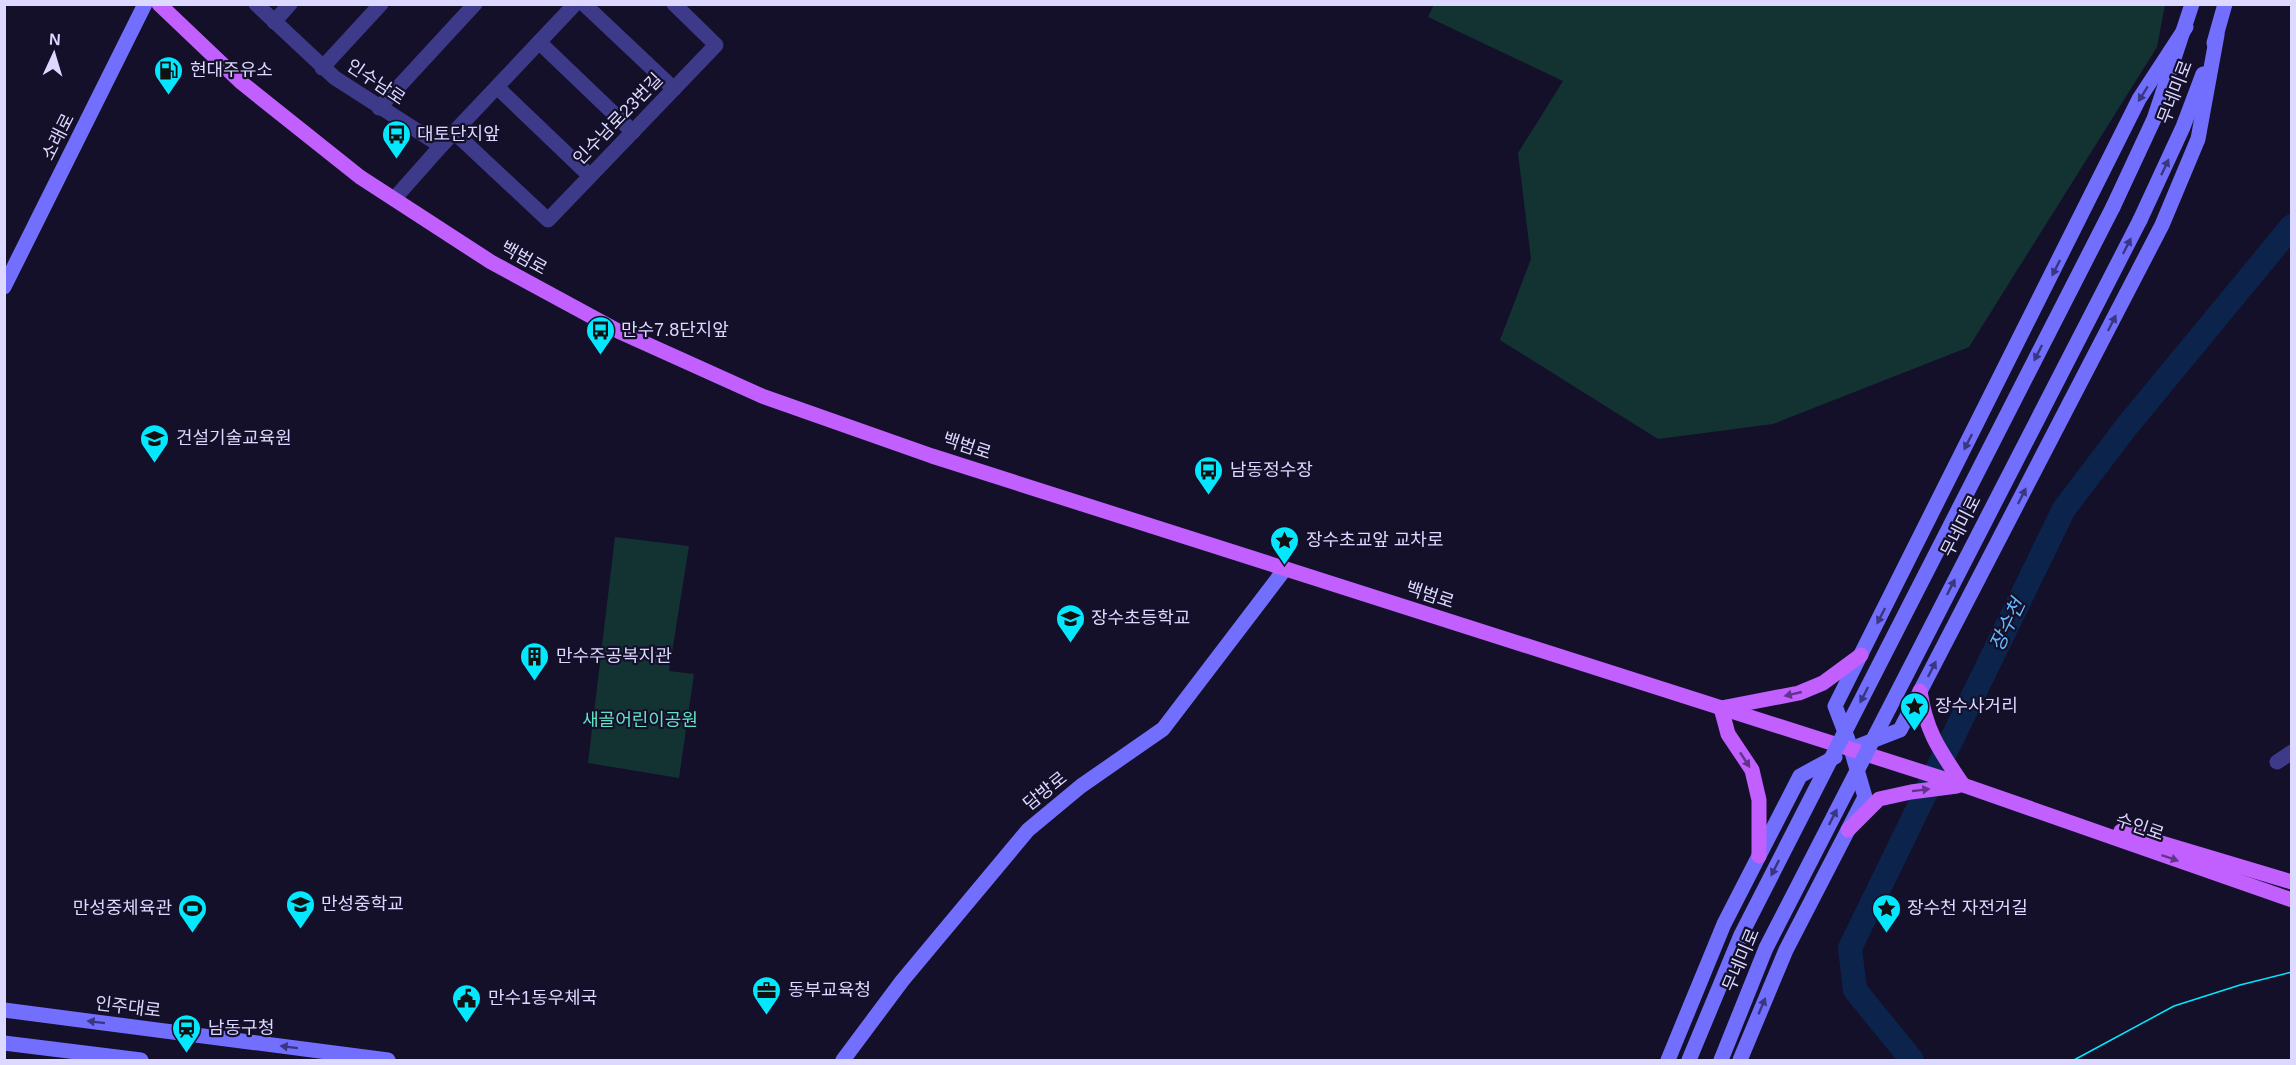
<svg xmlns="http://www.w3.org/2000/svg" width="2296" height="1065" font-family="Arial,'Noto Sans KR',sans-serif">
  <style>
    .green { fill: #133332 }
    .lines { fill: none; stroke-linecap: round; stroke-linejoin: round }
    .river { stroke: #0c244c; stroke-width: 24 }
    .street { stroke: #3d3a89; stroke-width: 15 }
    .secondary { stroke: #726fff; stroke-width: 15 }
    .primary { stroke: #c25fff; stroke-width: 15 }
    .tram { stroke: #04e8ff; stroke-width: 1.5 }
    .secondary-bridge { stroke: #726fff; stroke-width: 15 }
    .oneway { fill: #3a367f }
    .oneway2 { fill: #623489 }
    .labels { text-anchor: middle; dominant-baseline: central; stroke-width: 4.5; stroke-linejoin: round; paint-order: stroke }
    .poi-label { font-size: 18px; fill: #dcd8ff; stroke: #141029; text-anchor: start }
    .street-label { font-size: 18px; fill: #dcd8ff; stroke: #141029 }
    .park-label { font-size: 18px; fill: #61e2c1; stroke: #141029 }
    .water-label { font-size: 20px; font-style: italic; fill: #66b9ff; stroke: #141029 }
  </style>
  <rect width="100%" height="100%" fill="#141029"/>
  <g class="green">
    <path d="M 1434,4 L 2165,4 L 2165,5 L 2157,47 L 1969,347 L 1773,424 L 1658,439 L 1500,340 L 1531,259 L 1518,153 L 1563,81 L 1428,17 Z"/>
    <path d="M 615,537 L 689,546 L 669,671 L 694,674 L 679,778 L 588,763 Z"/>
  </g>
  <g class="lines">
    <path class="river" d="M 1912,1060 L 1855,990 L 1850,948 L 2064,509 L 2127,426 L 2292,226"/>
    <g class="street">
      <path d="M 256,4 L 335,78 L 441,146"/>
      <path d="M 584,4 L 674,89"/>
      <path d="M 274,22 L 290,4"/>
      <path d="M 539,42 L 633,132"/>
      <path d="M 322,68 L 381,4"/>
      <path d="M 497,87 L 590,176"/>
      <path d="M 379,108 L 475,4"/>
      <path d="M 454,132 L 548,220 L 716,45 L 674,4"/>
      <path d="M 394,199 L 441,146 L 575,4"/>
      <path d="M 2277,762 L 2292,752"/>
    </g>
    <g class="secondary">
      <path d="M 2214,43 L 2225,4"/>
      <path d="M 2113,207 L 2154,119 L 2192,4"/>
      <path d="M 2140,220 L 2183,127 L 2203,74"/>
      <path d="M 4,287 L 145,4"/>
      <path d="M 1848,740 L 1835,706 L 2139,99 L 2186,27"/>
      <path d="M 4,1010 L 388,1060"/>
      <path d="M 4,1043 L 141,1060"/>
      <path d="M 843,1060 L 902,981 L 1028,830 L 1081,786 L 1163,729 L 1285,569"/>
      <path d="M 1668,1060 L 1724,924 L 1800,776 L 1835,757"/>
      <path d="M 1740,1060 L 1786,950 L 1865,797 L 1851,749 L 1900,730 L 2162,225 L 2198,139 L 2217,35"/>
    </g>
    <g class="primary">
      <path d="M 159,4 L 242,83 L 360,177 L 491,262 L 620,332 L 762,396 L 932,456 L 1963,785 L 2292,900"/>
      <path d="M 1920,691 C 1926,733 1941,752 1963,785"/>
      <path d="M 1848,830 L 1879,799 L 1911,792 L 1957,786"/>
      <path d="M 2121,831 L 2292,882"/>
      <path d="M 1759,856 L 1759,800 L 1752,770 L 1728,734 L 1721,708 L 1799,693 L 1823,683 L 1861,655"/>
    </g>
    <path class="tram" d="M 2074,1060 L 2174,1006 L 2240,985 L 2292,972"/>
    <g class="secondary-bridge">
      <path d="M 1689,1060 L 1741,935 L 2113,207"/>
      <path d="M 1721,1060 L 1766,948 L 2140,220"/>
    </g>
  </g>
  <defs><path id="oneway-solid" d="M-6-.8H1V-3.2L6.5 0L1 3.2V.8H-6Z" transform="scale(1.5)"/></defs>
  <g class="oneway">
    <use href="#oneway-solid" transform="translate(2143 94) rotate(122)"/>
    <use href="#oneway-solid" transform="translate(2165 167) rotate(-65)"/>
    <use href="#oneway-solid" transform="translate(2127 246) rotate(-63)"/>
    <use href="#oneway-solid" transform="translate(2056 268) rotate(117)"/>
    <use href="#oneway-solid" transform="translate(2112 323) rotate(-63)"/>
    <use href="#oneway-solid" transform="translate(2038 353) rotate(117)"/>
    <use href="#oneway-solid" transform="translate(1968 442) rotate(117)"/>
    <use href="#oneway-solid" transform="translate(2022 496) rotate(-63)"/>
    <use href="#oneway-solid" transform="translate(1951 587) rotate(-63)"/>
    <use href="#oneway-solid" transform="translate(1881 616) rotate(117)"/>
    <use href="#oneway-solid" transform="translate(1932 669) rotate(-63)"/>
    <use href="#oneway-solid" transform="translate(1864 695) rotate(117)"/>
    <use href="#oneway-solid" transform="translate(1833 817) rotate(-63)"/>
    <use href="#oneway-solid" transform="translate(1775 868) rotate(117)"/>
    <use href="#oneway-solid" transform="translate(1762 1006) rotate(-67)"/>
    <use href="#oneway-solid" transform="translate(96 1022) rotate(-173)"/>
    <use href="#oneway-solid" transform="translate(289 1047) rotate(-173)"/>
  </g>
  <g class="oneway2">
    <use href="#oneway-solid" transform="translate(1793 694) rotate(167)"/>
    <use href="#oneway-solid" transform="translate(1745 760) rotate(57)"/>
    <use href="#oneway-solid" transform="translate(1921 790) rotate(-7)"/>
    <use href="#oneway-solid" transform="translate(2170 858) rotate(19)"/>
  </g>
  <defs>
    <symbol id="fuel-pin" viewBox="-11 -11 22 30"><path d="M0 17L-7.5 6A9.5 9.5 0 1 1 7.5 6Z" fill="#04e8ff" stroke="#141029"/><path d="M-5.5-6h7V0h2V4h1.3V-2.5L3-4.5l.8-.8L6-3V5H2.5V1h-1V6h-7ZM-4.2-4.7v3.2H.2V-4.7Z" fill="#111"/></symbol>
    <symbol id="bus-pin" viewBox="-11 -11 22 30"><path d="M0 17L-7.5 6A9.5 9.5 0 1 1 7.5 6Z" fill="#04e8ff" stroke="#141029"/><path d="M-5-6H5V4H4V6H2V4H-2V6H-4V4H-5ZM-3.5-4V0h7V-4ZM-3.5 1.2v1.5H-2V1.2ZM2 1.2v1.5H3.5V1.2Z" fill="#111"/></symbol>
    <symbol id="school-pin" viewBox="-11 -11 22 30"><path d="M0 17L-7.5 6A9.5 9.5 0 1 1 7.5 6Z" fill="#04e8ff" stroke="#141029"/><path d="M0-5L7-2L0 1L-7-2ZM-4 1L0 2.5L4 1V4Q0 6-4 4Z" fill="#111"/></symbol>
    <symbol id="sight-pin" viewBox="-11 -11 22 30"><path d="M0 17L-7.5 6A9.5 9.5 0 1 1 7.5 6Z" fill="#04e8ff" stroke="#141029"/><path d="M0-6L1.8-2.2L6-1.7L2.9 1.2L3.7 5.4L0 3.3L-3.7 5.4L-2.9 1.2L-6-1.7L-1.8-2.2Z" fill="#111"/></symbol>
    <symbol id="building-pin" viewBox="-11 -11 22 30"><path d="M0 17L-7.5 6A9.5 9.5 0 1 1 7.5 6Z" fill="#04e8ff" stroke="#141029"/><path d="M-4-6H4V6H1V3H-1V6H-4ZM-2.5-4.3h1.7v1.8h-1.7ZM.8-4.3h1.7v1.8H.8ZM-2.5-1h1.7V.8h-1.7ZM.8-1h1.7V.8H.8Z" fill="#111"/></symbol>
    <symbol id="stadium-pin" viewBox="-11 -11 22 30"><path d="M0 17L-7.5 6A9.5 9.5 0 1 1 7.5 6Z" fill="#04e8ff" stroke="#141029"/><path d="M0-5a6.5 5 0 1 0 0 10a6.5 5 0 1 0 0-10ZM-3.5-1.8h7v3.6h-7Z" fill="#111"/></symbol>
    <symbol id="office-pin" viewBox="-11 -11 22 30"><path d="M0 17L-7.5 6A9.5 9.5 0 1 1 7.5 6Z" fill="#04e8ff" stroke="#141029"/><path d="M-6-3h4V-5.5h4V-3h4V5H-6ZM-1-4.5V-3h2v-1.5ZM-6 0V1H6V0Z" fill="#111"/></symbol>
    <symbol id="civic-pin" viewBox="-11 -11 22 30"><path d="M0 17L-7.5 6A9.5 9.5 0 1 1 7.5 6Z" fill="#04e8ff" stroke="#141029"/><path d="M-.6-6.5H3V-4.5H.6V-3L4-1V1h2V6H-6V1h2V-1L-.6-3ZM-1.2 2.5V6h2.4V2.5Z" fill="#111"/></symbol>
    <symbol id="station-pin" viewBox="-11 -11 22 30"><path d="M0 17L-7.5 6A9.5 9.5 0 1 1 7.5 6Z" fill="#04e8ff" stroke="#141029"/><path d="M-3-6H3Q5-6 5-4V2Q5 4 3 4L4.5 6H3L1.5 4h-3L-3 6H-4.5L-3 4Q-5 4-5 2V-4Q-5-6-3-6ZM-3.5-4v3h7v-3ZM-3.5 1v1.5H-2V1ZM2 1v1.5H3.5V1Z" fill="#111"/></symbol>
  </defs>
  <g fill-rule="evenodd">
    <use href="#fuel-pin" x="152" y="54" width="33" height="45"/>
    <use href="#bus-pin" x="380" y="118" width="33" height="45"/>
    <use href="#bus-pin" x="584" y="314" width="33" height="45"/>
    <use href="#school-pin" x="138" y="422" width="33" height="45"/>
    <use href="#bus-pin" x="1192" y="454" width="33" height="45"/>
    <use href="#sight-pin" x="1268" y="524" width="33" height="45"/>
    <use href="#school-pin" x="1054" y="602" width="33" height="45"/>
    <use href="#building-pin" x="518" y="640" width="33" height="45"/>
    <use href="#sight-pin" x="1898" y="690" width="33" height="45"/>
    <use href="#school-pin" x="284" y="888" width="33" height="45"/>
    <use href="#stadium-pin" x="176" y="892" width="33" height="45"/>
    <use href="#sight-pin" x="1870" y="892" width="33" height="45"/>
    <use href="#office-pin" x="750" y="974" width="33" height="45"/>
    <use href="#civic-pin" x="450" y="982" width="33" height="45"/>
    <use href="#station-pin" x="170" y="1012" width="33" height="45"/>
  </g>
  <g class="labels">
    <g class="poi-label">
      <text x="190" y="70">현대주유소</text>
      <text x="417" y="134">대토단지앞</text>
      <text x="621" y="330">만수7.8단지앞</text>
      <text x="176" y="438">건설기술교육원</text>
      <text x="1230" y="470">남동정수장</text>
      <text x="1306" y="540">장수초교앞 교차로</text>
      <text x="1091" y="618">장수초등학교</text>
      <text x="556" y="656">만수주공복지관</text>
      <text x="1935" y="706">장수사거리</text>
      <text x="321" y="904">만성중학교</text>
      <text x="172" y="908" text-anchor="end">만성중체육관</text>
      <text x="1907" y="908">장수천 자전거길</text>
      <text x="788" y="990">동부교육청</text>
      <text x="488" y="998">만수1동우체국</text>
      <text x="208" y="1028">남동구청</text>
    </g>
    <g class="street-label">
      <text transform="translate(376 82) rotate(34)">인수남로</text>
      <text transform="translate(2175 92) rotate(-69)">무네미로</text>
      <text transform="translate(618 119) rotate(-46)">인수남로23번길</text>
      <text transform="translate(58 137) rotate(-63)">소래로</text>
      <text transform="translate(524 258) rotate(29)">백범로</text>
      <text transform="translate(967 446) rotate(18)">백범로</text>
      <text transform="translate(1961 526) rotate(-63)">무네미로</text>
      <text transform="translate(1430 595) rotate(18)">백범로</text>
      <text transform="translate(1045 791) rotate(-39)">담방로</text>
      <text transform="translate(2140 827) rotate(19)">수인로</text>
      <text transform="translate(1741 960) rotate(-67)">무네미로</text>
      <text transform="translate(128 1007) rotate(7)">인주대로</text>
    </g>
    <g class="park-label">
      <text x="640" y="720">새골어린이공원</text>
    </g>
    <g class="water-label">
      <text transform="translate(2007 625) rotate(-64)">장수천</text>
    </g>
  </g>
  <rect width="2296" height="1065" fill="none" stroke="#dcd8ff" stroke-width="12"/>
  <g transform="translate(54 54) rotate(4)" stroke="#141029" stroke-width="4.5" paint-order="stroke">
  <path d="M0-4.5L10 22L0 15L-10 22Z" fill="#dcd8ff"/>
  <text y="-9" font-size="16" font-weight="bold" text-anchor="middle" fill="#dcd8ff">N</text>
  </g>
</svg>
